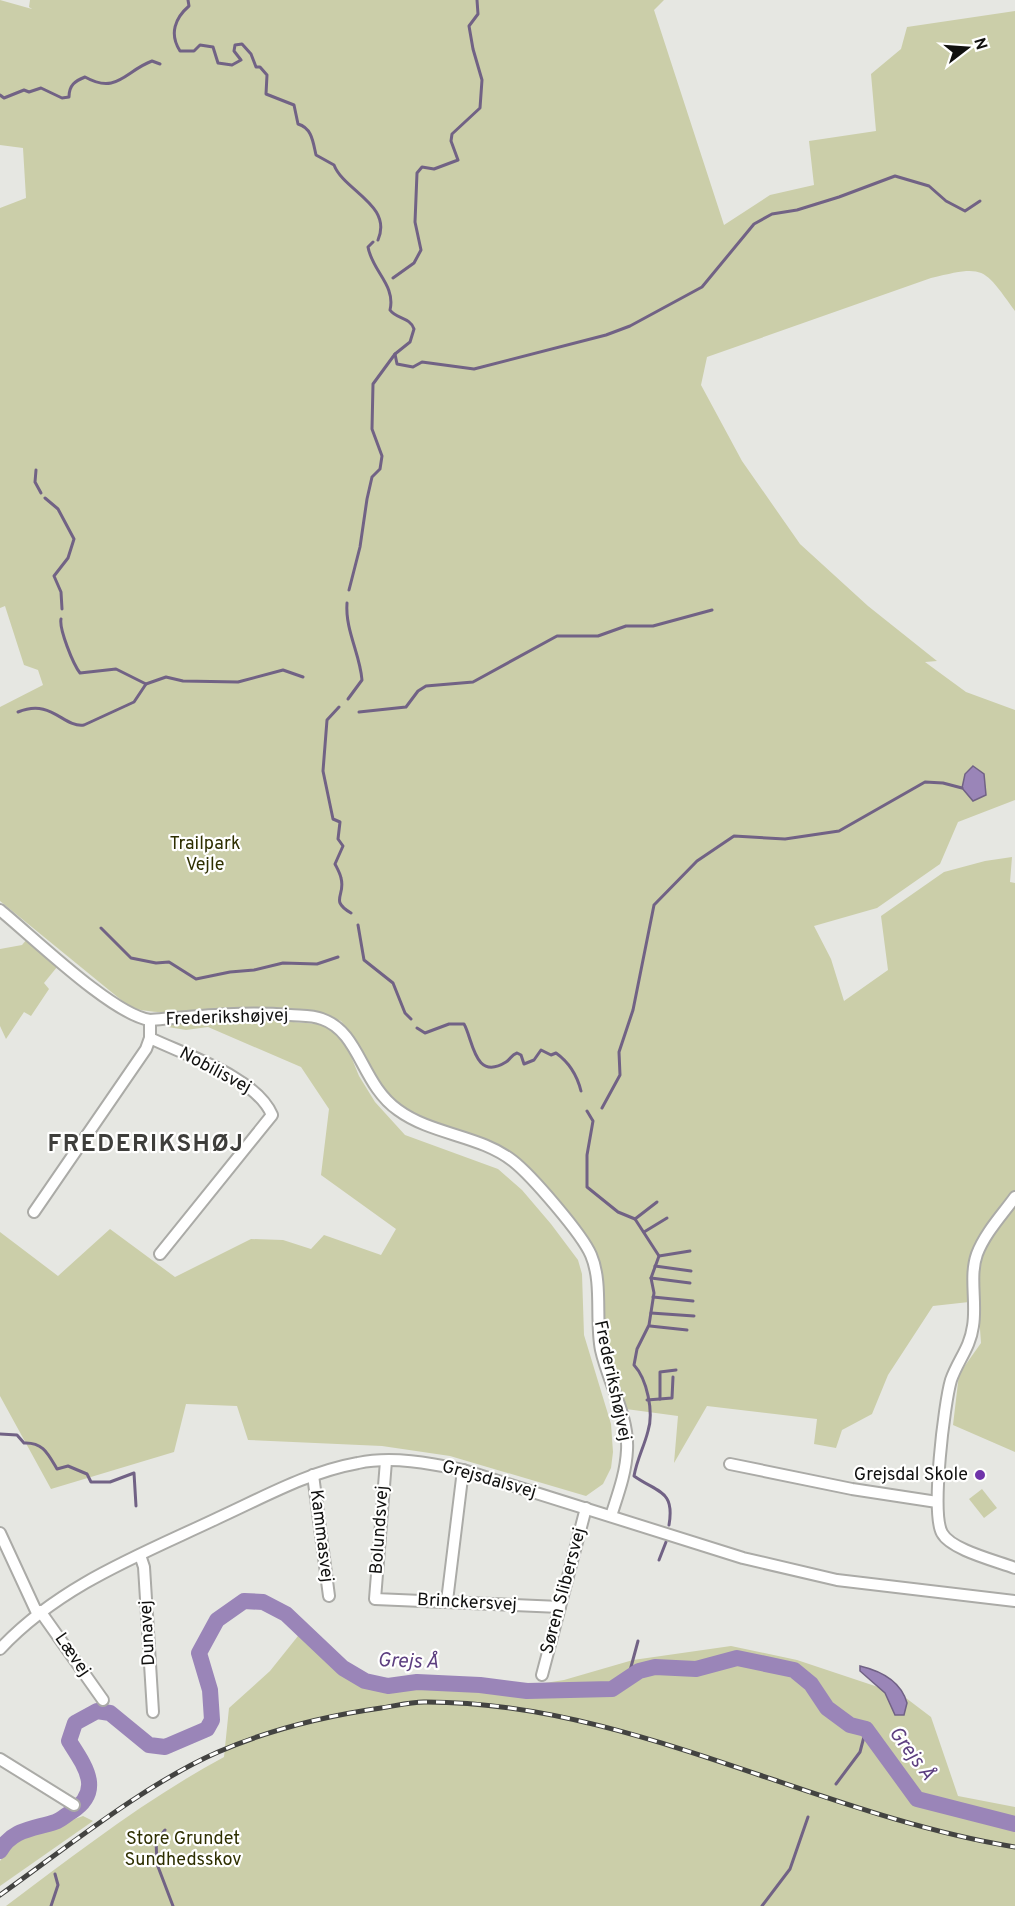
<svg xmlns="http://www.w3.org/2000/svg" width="1015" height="1906" font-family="Overpass,sans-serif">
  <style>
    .green { fill: #cbcea9 }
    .water { fill: #9a85b8; stroke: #716285; stroke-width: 1.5 }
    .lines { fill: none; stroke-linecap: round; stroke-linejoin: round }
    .stream { stroke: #716285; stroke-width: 3 }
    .river { stroke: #9a85b8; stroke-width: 16 }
    .minor-casing { stroke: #ababa7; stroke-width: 14 }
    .minor { stroke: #fff; stroke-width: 10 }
    .rail-casing { stroke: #434341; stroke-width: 5 }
    .rail { stroke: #fffffe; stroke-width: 3; stroke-dasharray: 9; stroke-linecap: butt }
    .poi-dot { fill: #7034aa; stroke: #fffffe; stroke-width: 2 }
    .labels { text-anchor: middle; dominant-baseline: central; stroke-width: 4.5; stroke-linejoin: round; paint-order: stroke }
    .park-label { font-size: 18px; fill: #2e2f00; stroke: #fffffe }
    .street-label { font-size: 18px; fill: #10100f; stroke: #fffffe }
    .poi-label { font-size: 18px; fill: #10100f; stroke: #fffffe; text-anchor: end }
    .water-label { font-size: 20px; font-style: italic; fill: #5d3f80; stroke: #fffffe }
    .district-label { font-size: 24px; font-weight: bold; letter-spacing: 1.5px; fill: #3e3e3b; stroke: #fffffe }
  </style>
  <rect width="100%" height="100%" fill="#e6e7e2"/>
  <g class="green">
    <path d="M 0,0 L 32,9 L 29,7 L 30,0 L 664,0 L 654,10 L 724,225 L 770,195 L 814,185 L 809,141 L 876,131 L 871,74 L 901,49 L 907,27 L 1015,11 L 1015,311 C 983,267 985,265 931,278 L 707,357 L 701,385 L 742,461 L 800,544 L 868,606 L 937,661 L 925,662 L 966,692 L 1015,710 L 1015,800 L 958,822 L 940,864 L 877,908 L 814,926 L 831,959 L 844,1001 L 888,970 L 881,916 L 944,872 L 985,861 L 1012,857 L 1010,882 L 1015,883 L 1015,1452 L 953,1425 L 959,1374 L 981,1343 L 978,1301 L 933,1306 L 888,1375 L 872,1414 L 842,1430 L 836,1448 L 814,1444 L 817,1419 L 707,1406 L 674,1463 L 678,1416 L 626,1409 L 603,1328 L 596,1256 L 523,1162 C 484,1131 428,1132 391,1098 C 368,1077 361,1043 341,1021 C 274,992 199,1024 131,1008 L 0,901 L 0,707 L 43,685 L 38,670 L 24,665 L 5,606 L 0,608 L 0,208 L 26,198 L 23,148 L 0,145 Z"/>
    <path d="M 28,938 L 57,967 L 44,983 L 49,989 L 31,1016 L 24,1012 L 6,1039 L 0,1026 L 0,949 L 22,945 Z"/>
    <path d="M 257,1019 L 318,1024 L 334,1031 L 348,1049 L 359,1076 L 375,1102 L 405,1135 L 498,1169 L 522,1190 L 551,1224 L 578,1260 L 582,1274 L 584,1335 L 611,1424 L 613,1452 L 611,1468 L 603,1484 L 586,1496 L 450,1456 L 382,1446 L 248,1440 L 237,1406 L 186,1404 L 174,1452 L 51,1489 L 0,1396 L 0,1232 L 58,1276 L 110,1229 L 175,1277 L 251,1239 L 283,1240 L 311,1249 L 324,1235 L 381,1255 L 396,1229 L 321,1175 L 329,1109 L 301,1067 L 208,1027 L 186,1030 L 168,1027 L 170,1024 Z"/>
    <path d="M 982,1489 L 997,1508 L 984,1518 L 969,1499 Z"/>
    <path d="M 306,1626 L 357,1672 L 378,1680 L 416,1678 L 526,1686 L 564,1680 L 633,1660 L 731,1646 L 797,1660 L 902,1695 L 931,1717 L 958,1796 L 1015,1807 L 1015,1906 L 6,1906 C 77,1853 146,1799 224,1757 L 229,1708 L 270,1671 Z"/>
    <path d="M 83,1816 L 93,1821 L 0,1886 L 0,1861 L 14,1841 Z"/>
  </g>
  <g class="water">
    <path d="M 973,766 L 984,774 L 986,795 L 973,801 L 962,788 L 965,774 Z"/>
    <path d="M 860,1666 C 881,1671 901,1681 907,1703 L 904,1715 L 895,1715 L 885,1693 L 860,1671 Z"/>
  </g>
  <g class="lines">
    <g class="stream">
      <path d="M 188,0 L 189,6 C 175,18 169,34 180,51 L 194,51 L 200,45 L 213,47 L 218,63 L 232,65 L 241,60 L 234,51 L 235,45 L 242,44 L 251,54 L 256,67 L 260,67 L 267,75 L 266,94 L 294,105 L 298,124 C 312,128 313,142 316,155 L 334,165 C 344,191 393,205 378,240"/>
      <path d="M 0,95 L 4,98 L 24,90 L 29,92 L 41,88 L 62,98 L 69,97 C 69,85 75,81 85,77 C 117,95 125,71 152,61 L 160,64"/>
      <path d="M 393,278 L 414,263 L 421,250 L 415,222 L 417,173 L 422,167 L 434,169 L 458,160 L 451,141 L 452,134 L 480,108 L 482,80 L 473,49 L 469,26 L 478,14 L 477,0"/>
      <path d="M 395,354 L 397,364 L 413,367 L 422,362 L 474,369 L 606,335 L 630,326 L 702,287 L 754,224 L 772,214 L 797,210 L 839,197 L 895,176 L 929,186 L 946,201 L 965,211 L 980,201"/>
      <path d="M 36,470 L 35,482 L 41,493"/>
      <path d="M 45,498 L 58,509 L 74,539 L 68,558 L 54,576 L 61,592 L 62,609"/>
      <path d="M 349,590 L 360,547 L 367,499 L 372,477 L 380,469 L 382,456 L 372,429 L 373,384 L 395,354 L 410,342 L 414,329 C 410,317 396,319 390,310 C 396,285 372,271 368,247 L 373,242"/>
      <path d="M 347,603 C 345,630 360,654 362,680 L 348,699"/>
      <path d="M 61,619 C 59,629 73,664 80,673 L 116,669 L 146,684 L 166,677 L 183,681 L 238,682 L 283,670 L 303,677"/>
      <path d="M 339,707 L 327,720 L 323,771 L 333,819 L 340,822 L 338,839 L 343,846 L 335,864 C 337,868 340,873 341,878 C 346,896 329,900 351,913"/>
      <path d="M 18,712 C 52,698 63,728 84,725 L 134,702 L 146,684"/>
      <path d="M 359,712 L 406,707 L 418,691 L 426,686 L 473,682 L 557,636 L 598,636 L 626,626 L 653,626 L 712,610"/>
      <path d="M 358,925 L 364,960 L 393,983 L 405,1013 L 411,1019"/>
      <path d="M 101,928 L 131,958 L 156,963 L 169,962 L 196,979 L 230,972 L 254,970 L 283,963 L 317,964 L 338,957"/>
      <path d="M 417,1028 L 425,1033 L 449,1024 L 464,1024 C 473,1039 474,1082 506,1062 C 511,1059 511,1055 517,1053 L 521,1055 L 524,1064 L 534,1060 L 541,1050 L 551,1055 L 556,1053 C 570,1063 577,1075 581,1091"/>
      <path d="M 602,1108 L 620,1075 L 619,1052 L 633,1010 L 654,905 L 697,861 L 734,836 L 785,839 L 839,831 L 925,782 L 943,783 L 962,788"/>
      <path d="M 587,1111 L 593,1121 L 587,1155 L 587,1187 L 618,1212 L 635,1219 L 659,1256 L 651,1278 L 654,1293 L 649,1325 L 637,1349 L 634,1365 C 647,1379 654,1412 648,1431 C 644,1447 637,1459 634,1476 C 658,1493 675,1490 669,1525"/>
      <path d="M 635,1219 L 657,1202"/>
      <path d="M 644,1232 L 667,1218"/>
      <path d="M 659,1256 L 690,1251"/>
      <path d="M 655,1266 L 691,1271"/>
      <path d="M 651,1278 L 690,1283"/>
      <path d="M 653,1297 L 693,1301"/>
      <path d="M 651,1313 L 694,1316"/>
      <path d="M 650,1326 L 687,1330"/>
      <path d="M 660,1399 L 660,1372 L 676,1370"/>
      <path d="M 647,1400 L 672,1398 L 673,1377"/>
      <path d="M 0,1434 L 17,1435 L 24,1443 C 43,1442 48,1454 57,1469 L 68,1466 L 87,1474 L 91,1482 L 110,1482 L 134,1473 L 136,1506"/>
      <path d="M 659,1560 L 666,1542"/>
      <path d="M 628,1678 L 638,1641"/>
      <path d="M 836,1784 L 860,1752 L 866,1729"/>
      <path d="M 165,1830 L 156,1841 L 157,1864 L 173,1906"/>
      <path d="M 51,1906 L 58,1885 L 55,1874"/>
      <path d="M 762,1906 L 790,1869 L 808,1817"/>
    </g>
    <path class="river" d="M 0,1851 C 12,1829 34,1829 55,1822 C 61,1820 66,1815 71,1812 C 104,1791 85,1766 69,1741 L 75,1723 L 97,1711 L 110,1713 L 149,1745 L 165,1747 L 207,1729 L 212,1720 L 210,1690 L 199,1653 L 217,1620 L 244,1601 L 263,1602 L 286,1614 L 343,1668 L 365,1681 L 388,1686 L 417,1682 L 480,1685 L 527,1691 L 612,1689 L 639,1671 L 655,1667 L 696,1669 L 737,1658 L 794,1670 L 811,1684 L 827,1708 L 850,1725 L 866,1729 L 917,1799 L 1015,1824"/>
    <defs>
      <g id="minor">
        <path d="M 0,910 C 33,937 113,1015 150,1020 C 197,1016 244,1011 290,1015 C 300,1016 312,1015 322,1019 C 360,1032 361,1084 398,1110 C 432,1135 480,1135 513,1161 C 532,1176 582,1234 591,1255 C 603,1283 595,1320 601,1350 C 608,1382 629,1416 627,1450 C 626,1473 618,1494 611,1516"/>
        <path d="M 150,1038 C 185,1055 256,1077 272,1115 L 160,1254"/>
        <path d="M 1015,1197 C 1002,1215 985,1233 977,1254 C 969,1276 977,1303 973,1326 C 970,1348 958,1360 951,1380 C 944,1404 931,1513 942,1533 C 951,1550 997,1561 1015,1568"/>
        <path d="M 34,1212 L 146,1049 L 150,1038 L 150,1020"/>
        <path d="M 386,1461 L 375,1599 L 560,1607"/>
        <path d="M 730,1464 L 852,1489 L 937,1502"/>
        <path d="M 313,1475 L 329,1596"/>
        <path d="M 0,1533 L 37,1613"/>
        <path d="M 140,1555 L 144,1567 L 153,1712"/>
        <path d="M 447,1601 L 463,1470"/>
        <path d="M 40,1611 L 103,1700"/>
        <path d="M 0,1649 C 60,1585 140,1555 218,1518 C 264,1497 308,1472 358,1463 C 392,1456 430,1463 463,1470 L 743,1558 L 837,1580 L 1015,1601"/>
        <path d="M 542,1675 L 586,1508"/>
        <path d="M 0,1759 L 74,1805"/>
      </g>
    </defs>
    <use href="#minor" class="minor-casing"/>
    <use href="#minor" class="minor"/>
    <defs>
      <path id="rail" d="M 0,1895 C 66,1848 145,1784 218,1752 C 271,1729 325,1716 381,1708 C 395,1706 410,1702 424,1702 C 628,1701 816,1815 1015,1847"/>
    </defs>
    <use href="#rail" class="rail-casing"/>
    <use href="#rail" class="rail"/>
  </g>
  <circle class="poi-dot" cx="980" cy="1475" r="6"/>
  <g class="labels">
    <g class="park-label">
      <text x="205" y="844">Trailpark<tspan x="205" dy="21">Vejle</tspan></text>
      <text x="183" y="1839">Store Grundet<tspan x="183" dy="21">Sundhedsskov</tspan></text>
    </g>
    <g class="street-label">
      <text transform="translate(227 1018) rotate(-2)">Frederikshøjvej</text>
      <text transform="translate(215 1071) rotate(28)">Nobilisvej</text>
      <text transform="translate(612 1381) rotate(78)">Frederikshøjvej</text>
      <text transform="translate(489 1480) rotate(16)">Grejsdalsvej</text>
      <text transform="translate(380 1530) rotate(-86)">Bolundsvej</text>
      <text transform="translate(321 1536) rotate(83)">Kammasvej</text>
      <text transform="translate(564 1591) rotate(-75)">Søren Slibersvej</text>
      <text transform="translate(467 1603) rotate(3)">Brinckersvej</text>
      <text transform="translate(148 1633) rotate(-93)">Dunavej</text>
      <text transform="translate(72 1655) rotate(55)">Lævej</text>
    </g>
    <g class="poi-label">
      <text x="968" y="1475">Grejsdal Skole</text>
    </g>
    <g class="water-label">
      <text transform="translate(408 1662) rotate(2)">Grejs Å</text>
      <text transform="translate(911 1754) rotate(53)">Grejs Å</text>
    </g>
    <g class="district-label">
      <text x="146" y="1145">FREDERIKSHØJ</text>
    </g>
  </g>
  <g transform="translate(967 48) rotate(73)" stroke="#fffffe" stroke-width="4.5" paint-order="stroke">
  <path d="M0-4.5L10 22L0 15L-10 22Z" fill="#10100f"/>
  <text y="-9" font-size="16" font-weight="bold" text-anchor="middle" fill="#10100f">N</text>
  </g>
</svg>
